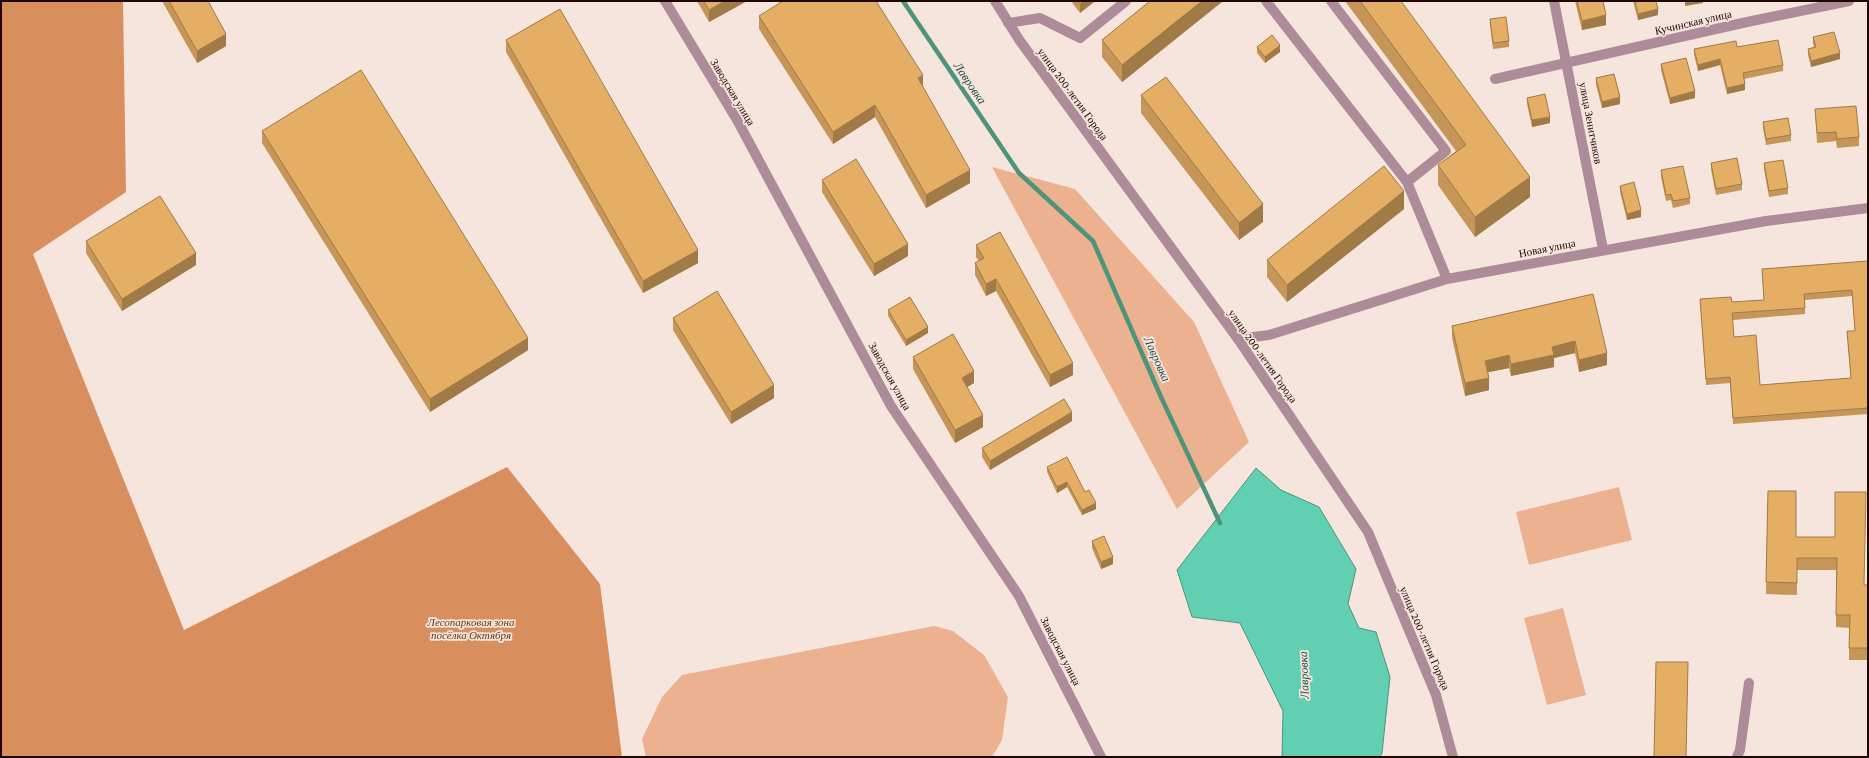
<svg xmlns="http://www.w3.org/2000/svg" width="1869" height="758" font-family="'Crimson Pro',serif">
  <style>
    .green { fill: #ecb28f }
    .forest { fill: #d98e5e }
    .water { fill: #61cfb1; stroke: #4e937c }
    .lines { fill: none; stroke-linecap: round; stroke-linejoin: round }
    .stream { stroke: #4e937c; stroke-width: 4.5 }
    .minor { stroke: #ae8b99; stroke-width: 10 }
    .wall { fill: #c59657; fill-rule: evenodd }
    .shaded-wall { fill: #a07a47 }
    .building { fill: #e5ae65; stroke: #a07a47; fill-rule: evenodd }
    .labels { text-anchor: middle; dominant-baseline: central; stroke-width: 3.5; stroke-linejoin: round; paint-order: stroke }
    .street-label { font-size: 11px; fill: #200700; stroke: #f5e5dc }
    .park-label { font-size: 11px; font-style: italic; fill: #663511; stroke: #f5e5dc }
    .water-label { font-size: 12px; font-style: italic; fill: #1e4d41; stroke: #f5e5dc }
  </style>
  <rect width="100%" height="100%" fill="#f5e5dc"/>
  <g class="green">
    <path d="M 992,167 L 1075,189 L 1194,322 L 1249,442 L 1177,509 Z"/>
    <path d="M 1619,487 L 1632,540 L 1529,565 L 1516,512 Z"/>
    <path d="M 1563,608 L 1586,695 L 1547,705 L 1524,618 Z"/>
    <path d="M 934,626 L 953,631 L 984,655 L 1008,697 L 1002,740 L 992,757 L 646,757 L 642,739 L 662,697 L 682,675 Z"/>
  </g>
  <path class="forest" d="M 1,1 L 123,1 L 126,192 L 33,254 L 184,630 L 507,467 L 600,584 L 622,757 L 1,757 Z"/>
  <path class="water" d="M 1256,468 L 1281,490 L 1319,507 L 1356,569 L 1348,604 L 1359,628 L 1376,632 L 1390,677 L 1382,753 L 1380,757 L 1282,757 L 1283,711 L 1240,623 L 1192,617 L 1177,570 Z"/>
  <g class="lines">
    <path class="stream" d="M 903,1 L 1019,173 L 1093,241 L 1161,397 L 1220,523"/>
    <g class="minor">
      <path d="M 665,1 L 737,120 L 891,406 L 1019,596 L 1101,757"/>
      <path d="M 995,1 L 1020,41 L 1238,339 L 1368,532 L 1436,695 L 1453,757"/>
      <path d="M 1266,1 L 1407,182 L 1447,279"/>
      <path d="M 1331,1 L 1446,151 L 1407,182"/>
      <path d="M 1554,1 L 1603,249"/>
      <path d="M 1008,23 L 1040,18 L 1080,38 L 1126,1"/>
      <path d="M 1495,79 L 1747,22 L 1849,1"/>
      <path d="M 1238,339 L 1269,335 L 1447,279 L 1766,221 L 1868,208"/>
      <path d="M 1737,757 L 1740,750 L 1749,683"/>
    </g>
  </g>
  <g class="wall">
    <path d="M 162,1 L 208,1 L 226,46 L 197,63 Z"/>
    <path d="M 697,1 L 747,1 L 709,22 Z"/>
    <path d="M 1071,1 L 1095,1 L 1080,13 Z"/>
    <path d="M 1150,1 L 1223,1 L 1122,82 L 1102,57 L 1102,40 Z"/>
    <path d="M 1345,1 L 1401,1 L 1530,197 L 1475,237 L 1438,185 L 1438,165 L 1456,151 Z"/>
    <path d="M 1575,1 L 1603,1 L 1606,25 L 1582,30 Z"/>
    <path d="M 1633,1 L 1656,1 L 1658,15 L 1638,20 Z"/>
    <path d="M 759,16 L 923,87 L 970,183 L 926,208 L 875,117 L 833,144 L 759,29 Z"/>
    <path d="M 1490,19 L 1509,41 L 1509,47 L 1493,49 L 1490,25 Z"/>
    <path d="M 1813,37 L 1840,59 L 1811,67 L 1808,55 L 1808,49 L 1814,47 L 1813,43 Z"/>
    <path d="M 506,40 L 698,263 L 643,293 L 506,52 Z"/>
    <path d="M 1257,47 L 1280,52 L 1265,63 L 1257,53 Z"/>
    <path d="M 1737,47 L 1783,65 L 1783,71 L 1744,79 L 1745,90 L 1727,94 L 1720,65 L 1698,71 L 1694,55 L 1694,49 Z"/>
    <path d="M 1661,64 L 1695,98 L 1670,104 L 1661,70 Z"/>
    <path d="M 1596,78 L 1620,104 L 1602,108 L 1596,85 Z"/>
    <path d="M 1141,95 L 1263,222 L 1239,240 L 1141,113 Z"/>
    <path d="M 1527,98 L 1550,123 L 1532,127 L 1527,104 Z"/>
    <path d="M 1815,109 L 1859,137 L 1859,146 L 1837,148 L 1836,141 L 1817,143 Z"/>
    <path d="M 1763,122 L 1791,135 L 1791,141 L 1766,145 L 1763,128 Z"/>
    <path d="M 262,131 L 528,350 L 430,412 L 262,143 Z"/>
    <path d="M 1711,163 L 1742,184 L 1742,190 L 1716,195 L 1711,169 Z"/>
    <path d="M 1764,163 L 1788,188 L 1788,194 L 1769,197 L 1764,169 Z"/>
    <path d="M 1661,170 L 1690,198 L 1690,204 L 1673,208 L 1671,200 L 1666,201 L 1661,177 Z"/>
    <path d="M 822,180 L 908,256 L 874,276 L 822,192 Z"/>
    <path d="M 1620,186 L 1641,217 L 1627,220 L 1620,192 Z"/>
    <path d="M 1404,209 L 1287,302 L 1267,277 L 1267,260 Z"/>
    <path d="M 86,241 L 196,265 L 122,311 L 86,253 Z"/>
    <path d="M 976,245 L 1073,375 L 1050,387 L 996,291 L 986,296 L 975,275 L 975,263 L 979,261 L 976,257 Z"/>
    <path d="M 1868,261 L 1868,414 L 1733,424 L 1730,383 L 1706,385 L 1700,299 L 1732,302 L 1764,300 L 1762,269 ZM 1852,296 L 1855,331 L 1847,331 L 1851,378 L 1760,385 L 1734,337 L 1733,320 L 1805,314 L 1805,300 Z"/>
    <path d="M 1593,294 L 1607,365 L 1579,372 L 1575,353 L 1554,358 L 1554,367 L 1511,376 L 1509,368 L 1488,372 L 1489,390 L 1465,396 L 1452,338 L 1452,326 Z"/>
    <path d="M 888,310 L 928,333 L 906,346 L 888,316 Z"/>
    <path d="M 673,318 L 774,398 L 731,424 L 673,330 Z"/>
    <path d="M 913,357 L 974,383 L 967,387 L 983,427 L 955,443 L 913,369 Z"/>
    <path d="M 1072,421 L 990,470 L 982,457 L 982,448 Z"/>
    <path d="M 1047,467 L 1085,492 L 1096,509 L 1082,515 L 1067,487 L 1057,493 L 1047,472 Z"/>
    <path d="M 1768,491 L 1796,537 L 1835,537 L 1865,585 L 1868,585 L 1868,660 L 1849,660 L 1849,628 L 1836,627 L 1836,570 L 1797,570 L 1797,595 L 1766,594 Z"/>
    <path d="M 1092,541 L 1113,564 L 1101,569 L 1092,548 Z"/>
  </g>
  <g class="shaded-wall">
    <path d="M 725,1 L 747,1 L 709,22 L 709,10 Z"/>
    <path d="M 1083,1 L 1095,1 L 1080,13 L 1080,4 Z"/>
    <path d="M 1202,1 L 1223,1 L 1122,82 L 1122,65 Z"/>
    <path d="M 1685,1 L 1703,1 L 1703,3 L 1685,6 Z"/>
    <path d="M 1658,9 L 1658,15 L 1638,20 L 1638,14 Z"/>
    <path d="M 1606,15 L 1606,25 L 1582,30 L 1582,21 Z"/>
    <path d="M 226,34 L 226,46 L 197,63 L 197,51 Z"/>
    <path d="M 1280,45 L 1280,52 L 1265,63 L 1265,57 Z"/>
    <path d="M 1840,53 L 1840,59 L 1811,67 L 1811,61 Z"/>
    <path d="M 1720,59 L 1720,65 L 1698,71 L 1698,65 Z"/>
    <path d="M 923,75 L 923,87 L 918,90 L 918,78 Z"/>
    <path d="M 1745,84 L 1745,90 L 1727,94 L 1727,88 Z"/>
    <path d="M 1695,91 L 1695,98 L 1670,104 L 1670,98 Z"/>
    <path d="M 1620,97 L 1620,104 L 1602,108 L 1602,102 Z"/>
    <path d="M 875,105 L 875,117 L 833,144 L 833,132 Z"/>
    <path d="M 1550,117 L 1550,123 L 1532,127 L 1532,120 Z"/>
    <path d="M 970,170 L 970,183 L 926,208 L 926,195 Z"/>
    <path d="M 1530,177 L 1530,197 L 1475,237 L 1475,217 Z"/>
    <path d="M 1404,191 L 1404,209 L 1287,302 L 1287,285 Z"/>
    <path d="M 1263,204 L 1263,222 L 1239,240 L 1239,223 Z"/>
    <path d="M 1641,210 L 1641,217 L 1627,220 L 1627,214 Z"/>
    <path d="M 908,244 L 908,256 L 874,276 L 874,264 Z"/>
    <path d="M 698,250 L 698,263 L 643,293 L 643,281 Z"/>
    <path d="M 196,253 L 196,265 L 122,311 L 122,299 Z"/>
    <path d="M 996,279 L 996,291 L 986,296 L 986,284 Z"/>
    <path d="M 928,327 L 928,333 L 906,346 L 906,340 Z"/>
    <path d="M 528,338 L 528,350 L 430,412 L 430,399 Z"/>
    <path d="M 1575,341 L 1575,353 L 1554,358 L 1554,367 L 1511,376 L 1511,364 L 1552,347 Z"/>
    <path d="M 1607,353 L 1607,365 L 1579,372 L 1579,360 Z"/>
    <path d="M 1509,355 L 1509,368 L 1485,373 L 1485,361 Z"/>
    <path d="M 1073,363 L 1073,375 L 1050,387 L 1050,375 Z"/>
    <path d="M 974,371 L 974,383 L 962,390 L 962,378 Z"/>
    <path d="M 1489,378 L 1489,390 L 1465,396 L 1465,383 Z"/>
    <path d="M 774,385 L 774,398 L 731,424 L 731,412 Z"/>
    <path d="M 1072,412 L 1072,421 L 990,470 L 990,461 Z"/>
    <path d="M 983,415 L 983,427 L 955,443 L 955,430 Z"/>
    <path d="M 1067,482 L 1067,487 L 1057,493 L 1057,487 Z"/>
    <path d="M 1096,503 L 1096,509 L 1082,515 L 1082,510 Z"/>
    <path d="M 1113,557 L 1113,564 L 1101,569 L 1101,562 Z"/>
  </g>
  <g class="building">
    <path d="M 169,1 L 208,1 L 226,34 L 197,51 Z"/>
    <path d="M 704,1 L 725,1 L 709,10 Z"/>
    <path d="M 783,1 L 876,1 L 923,75 L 918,78 L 970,170 L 926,195 L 875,105 L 833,132 L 759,16 Z"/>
    <path d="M 1078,1 L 1083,1 L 1080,4 Z"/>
    <path d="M 1150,1 L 1202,1 L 1122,65 L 1102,40 Z"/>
    <path d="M 1360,1 L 1401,1 L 1530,177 L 1475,217 L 1438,165 L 1466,145 Z"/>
    <path d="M 1577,1 L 1603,1 L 1606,15 L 1582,21 Z"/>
    <path d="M 1635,1 L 1656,1 L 1658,9 L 1638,14 Z"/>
    <path d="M 560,9 L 698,250 L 643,281 L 506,40 Z"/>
    <path d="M 1506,17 L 1509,41 L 1493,43 L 1490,19 Z"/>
    <path d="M 1834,32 L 1840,53 L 1811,61 L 1808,49 L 1816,47 L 1813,37 Z"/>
    <path d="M 1272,35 L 1280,45 L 1265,57 L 1257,47 Z"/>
    <path d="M 1778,40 L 1783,65 L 1743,73 L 1745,84 L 1727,88 L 1720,59 L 1698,65 L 1694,49 L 1736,41 L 1737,47 Z"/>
    <path d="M 1686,58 L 1695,91 L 1670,98 L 1661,64 Z"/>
    <path d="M 361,70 L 528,338 L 430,399 L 262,131 Z"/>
    <path d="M 1614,74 L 1620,97 L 1602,102 L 1596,78 Z"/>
    <path d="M 1166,77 L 1263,204 L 1239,223 L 1141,95 Z"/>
    <path d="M 1545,94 L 1550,117 L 1532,120 L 1527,98 Z"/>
    <path d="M 1856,106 L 1859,137 L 1837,139 L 1836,132 L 1817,133 L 1815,109 Z"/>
    <path d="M 1788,118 L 1791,135 L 1766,139 L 1763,122 Z"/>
    <path d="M 1737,158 L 1742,184 L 1716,189 L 1711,163 Z"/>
    <path d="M 856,159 L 908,244 L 874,264 L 822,180 Z"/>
    <path d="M 1783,160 L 1788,188 L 1769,191 L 1764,163 Z"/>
    <path d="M 1384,166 L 1404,191 L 1287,285 L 1267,260 Z"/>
    <path d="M 1683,166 L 1690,198 L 1673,201 L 1671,194 L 1666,195 L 1661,170 Z"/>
    <path d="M 1634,182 L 1641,210 L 1627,214 L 1620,186 Z"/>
    <path d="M 160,196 L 196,253 L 122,299 L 86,241 Z"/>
    <path d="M 1000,232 L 1073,363 L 1050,375 L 996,279 L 986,284 L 975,263 L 984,258 L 976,245 Z"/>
    <path d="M 1868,261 L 1868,408 L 1733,418 L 1730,377 L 1706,379 L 1700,299 L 1731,297 L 1732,302 L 1764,300 L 1762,269 ZM 1852,290 L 1855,331 L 1847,331 L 1851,378 L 1760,385 L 1756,335 L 1734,337 L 1732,313 L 1805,308 L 1804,294 Z"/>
    <path d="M 717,291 L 774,385 L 731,412 L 673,318 Z"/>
    <path d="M 1593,294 L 1607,353 L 1579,360 L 1575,341 L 1552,347 L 1554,355 L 1511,364 L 1509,355 L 1485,361 L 1489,378 L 1465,383 L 1452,326 Z"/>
    <path d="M 910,297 L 928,327 L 906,340 L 888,310 Z"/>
    <path d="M 953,334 L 974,371 L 962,378 L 983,415 L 955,430 L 913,357 Z"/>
    <path d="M 1064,399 L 1072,412 L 990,461 L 982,448 Z"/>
    <path d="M 1067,457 L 1085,492 L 1089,490 L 1096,503 L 1082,510 L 1067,482 L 1057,487 L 1047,467 Z"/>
    <path d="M 1768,491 L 1796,491 L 1796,537 L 1835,537 L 1835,492 L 1866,492 L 1864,585 L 1868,585 L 1868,648 L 1849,648 L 1850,615 L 1836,615 L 1837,558 L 1797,558 L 1797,583 L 1766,582 Z"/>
    <path d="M 1104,536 L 1113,557 L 1101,562 L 1092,541 Z"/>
    <path d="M 1656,662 L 1688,662 L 1686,757 L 1654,757 Z"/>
  </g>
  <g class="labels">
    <g class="street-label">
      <text transform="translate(1693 22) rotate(-13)">Кучинская улица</text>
      <text transform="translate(733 92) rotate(59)">Заводская улица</text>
      <text transform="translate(1073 94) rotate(54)">улица 200-летия Города</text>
      <text transform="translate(1591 123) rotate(79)">улица Зенитчиков</text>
      <text transform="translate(1547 248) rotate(-11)">Новая улица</text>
      <text transform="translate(1263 356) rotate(55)">улица 200-летия Города</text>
      <text transform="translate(890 376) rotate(61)">Заводская улица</text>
      <text transform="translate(1425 638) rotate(67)">улица 200-летия Города</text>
      <text transform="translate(1061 651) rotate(63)">Заводская улица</text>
    </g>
    <g class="park-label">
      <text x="471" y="622">Лесопарковая зона<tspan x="471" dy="13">посёлка Октября</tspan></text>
    </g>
    <g class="water-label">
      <text transform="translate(970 83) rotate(56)">Лавровка</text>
      <text transform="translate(1157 359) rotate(66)">Лавровка</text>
      <text transform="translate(1304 675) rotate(-92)">Лавровка</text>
    </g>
  </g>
  <rect width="1869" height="758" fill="none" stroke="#200700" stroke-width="4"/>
</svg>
